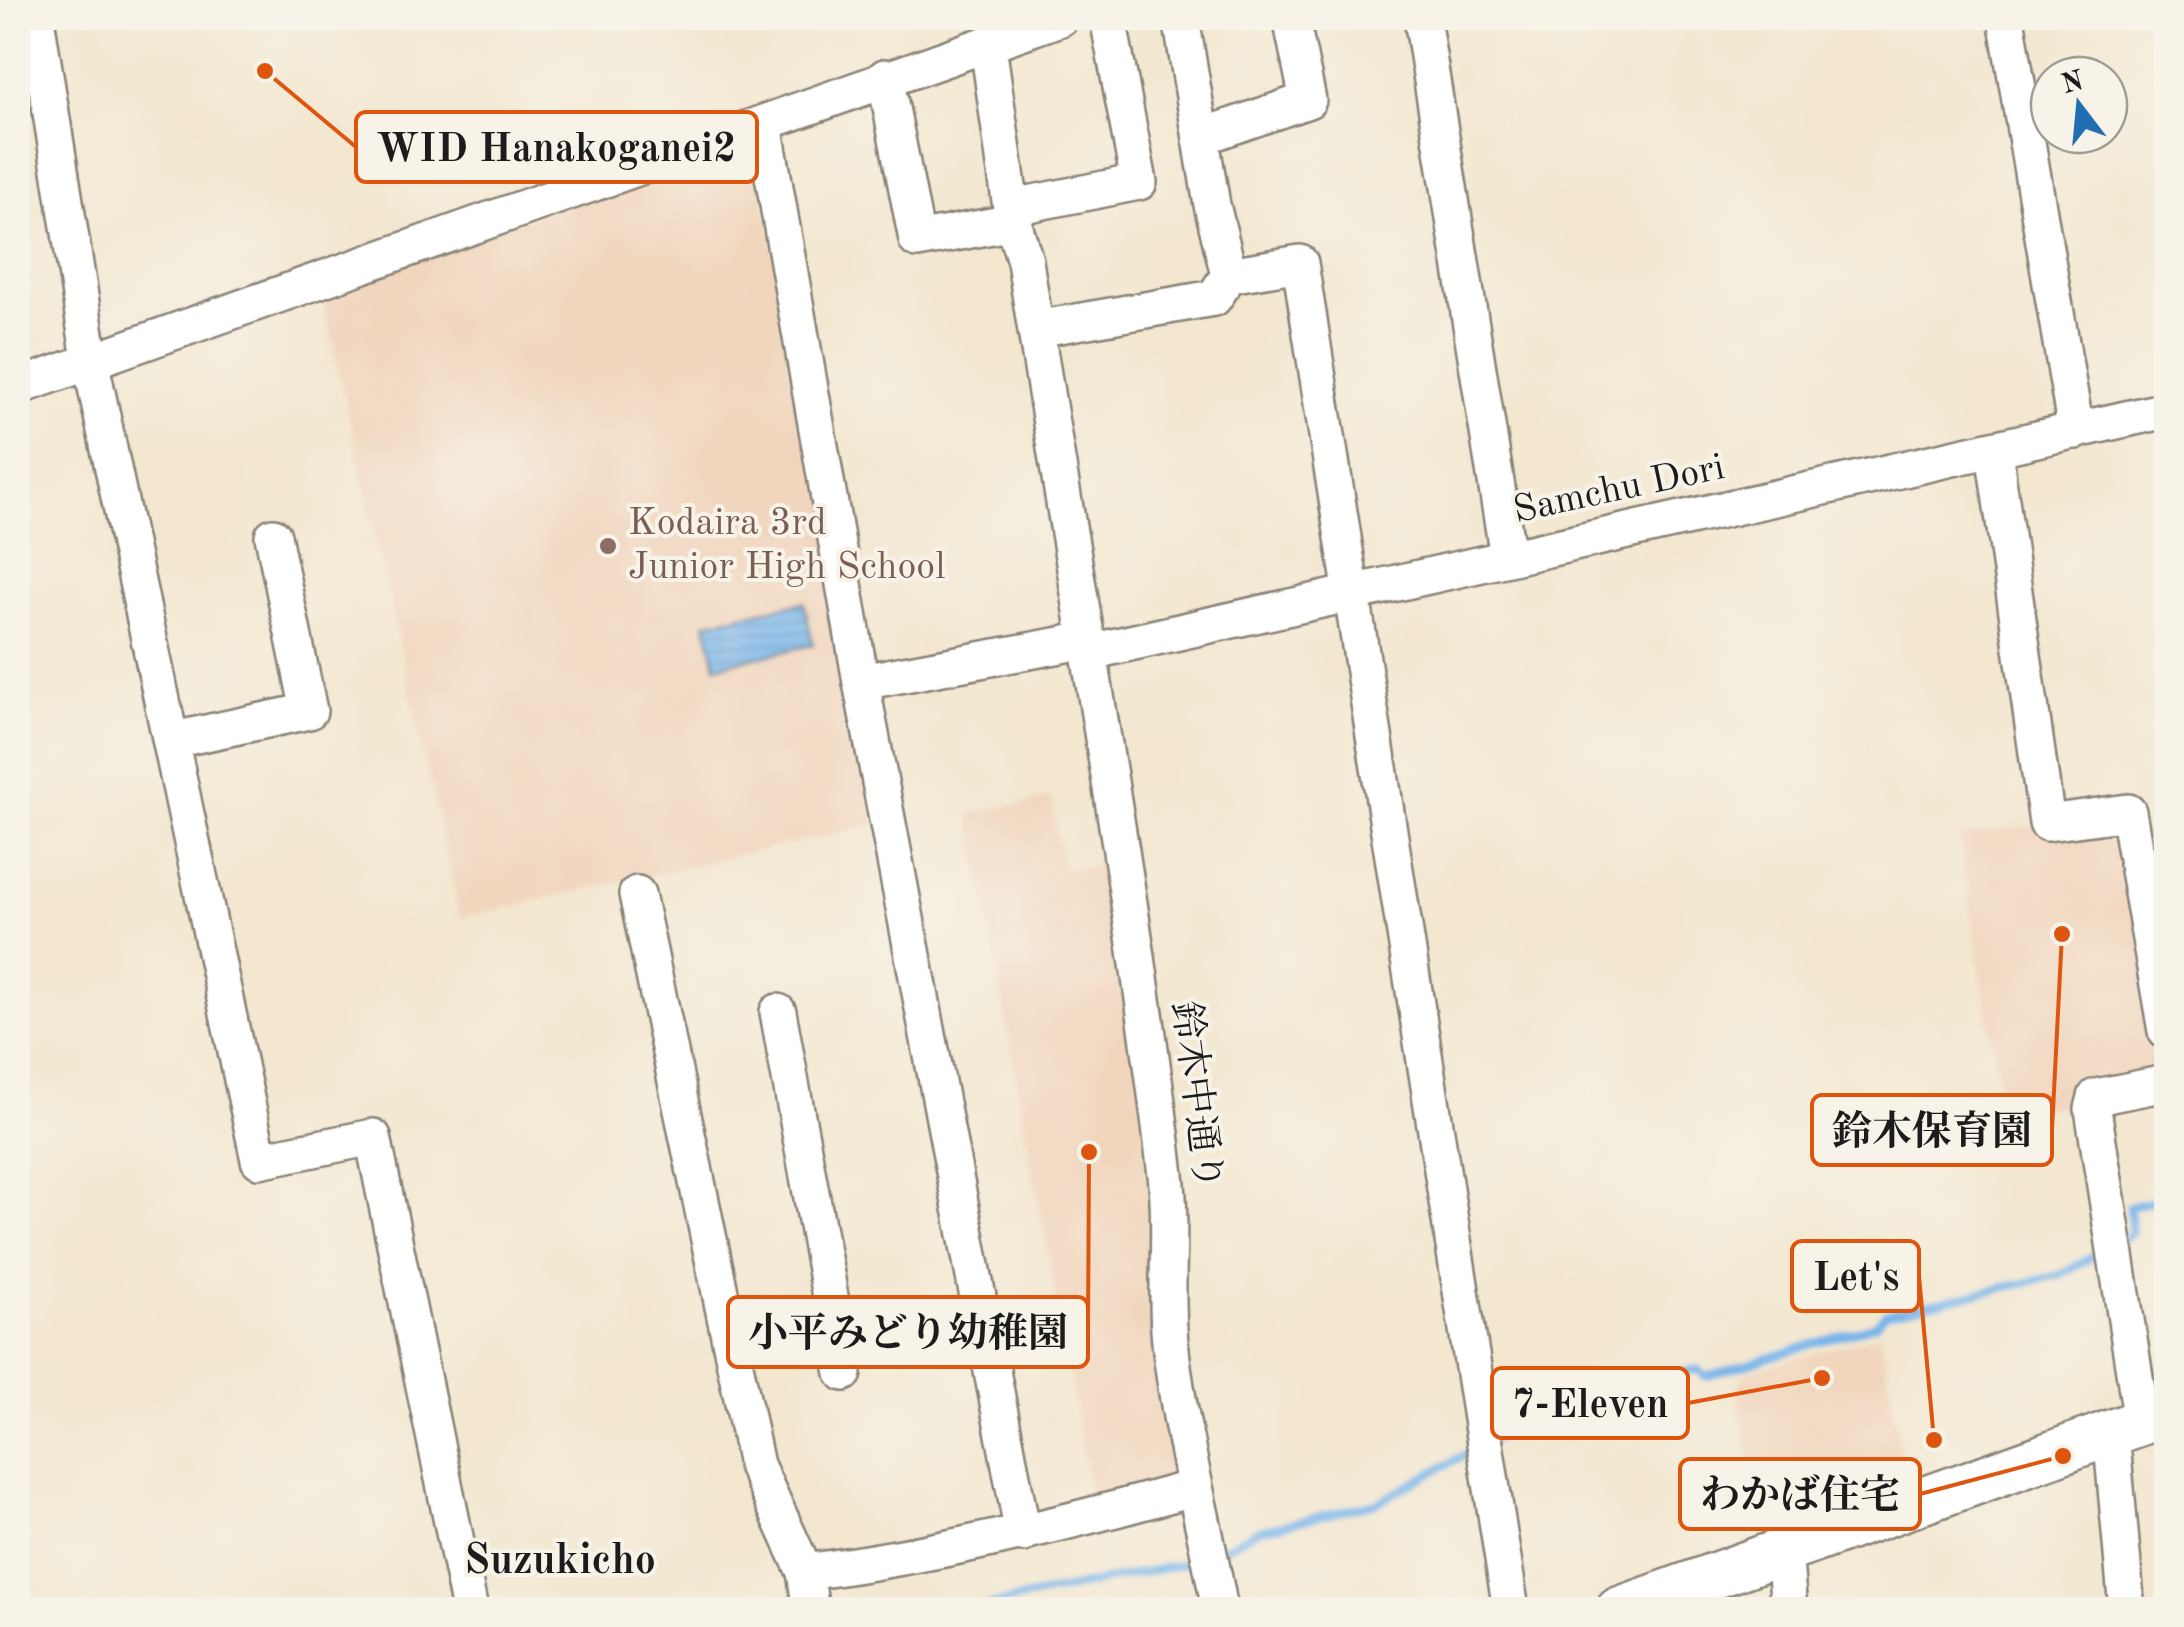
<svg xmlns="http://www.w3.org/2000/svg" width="2184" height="1627" font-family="'Old Standard TT','Noto Serif JP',serif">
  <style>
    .built { fill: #f1d5bd }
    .water { fill: url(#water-rules); stroke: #4a6883; stroke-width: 2.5 }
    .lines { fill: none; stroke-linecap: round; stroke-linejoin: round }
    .stream { stroke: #78b5ea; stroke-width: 8 }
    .minor-casing { stroke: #888276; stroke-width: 40 }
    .major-casing { stroke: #888276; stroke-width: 50 }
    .minor { stroke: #fff; stroke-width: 35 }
    .major { stroke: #fff; stroke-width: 45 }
    .education-dot { fill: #8d6e63; stroke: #f7f3e8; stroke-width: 4 }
    .labels { text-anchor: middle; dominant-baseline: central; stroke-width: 8; stroke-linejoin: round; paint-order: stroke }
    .street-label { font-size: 38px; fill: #1c1c1c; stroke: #f7f3e8 }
    .education-label { font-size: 38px; fill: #785e54; stroke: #f7f3e8; text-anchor: start }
    .quarter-label { font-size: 42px; font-weight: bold; fill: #1c1c1c; stroke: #f7f3e8 }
    .leader { fill: none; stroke: #de560d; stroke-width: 4 }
    .callout-dot { fill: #de560d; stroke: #f7f3e8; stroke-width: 4 }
    .callout { fill: #f7f3e8; stroke: #de560d; stroke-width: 4 }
    .callout-label { font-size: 40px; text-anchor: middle; font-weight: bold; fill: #1c1c1c }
  </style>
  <defs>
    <pattern id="water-rules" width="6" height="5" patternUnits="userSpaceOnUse" patternTransform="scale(2.5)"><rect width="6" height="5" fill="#78b5ea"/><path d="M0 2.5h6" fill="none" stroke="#679bc8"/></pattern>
  </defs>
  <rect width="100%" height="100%" fill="#f7f3e8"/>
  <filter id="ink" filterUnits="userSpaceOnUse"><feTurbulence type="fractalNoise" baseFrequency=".01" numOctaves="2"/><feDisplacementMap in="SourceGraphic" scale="20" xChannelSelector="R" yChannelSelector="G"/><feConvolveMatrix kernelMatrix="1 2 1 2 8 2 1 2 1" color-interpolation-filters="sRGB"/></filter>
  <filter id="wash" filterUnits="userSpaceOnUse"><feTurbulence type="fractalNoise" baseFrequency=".0048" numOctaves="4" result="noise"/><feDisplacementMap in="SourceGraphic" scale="40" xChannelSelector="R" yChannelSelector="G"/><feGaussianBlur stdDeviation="2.25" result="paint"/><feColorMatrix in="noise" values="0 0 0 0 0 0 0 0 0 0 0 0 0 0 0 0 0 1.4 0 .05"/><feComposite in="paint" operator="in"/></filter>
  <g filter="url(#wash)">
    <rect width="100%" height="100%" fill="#f3e7d0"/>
    <g class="built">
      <path d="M 751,140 L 894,820 L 460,918 L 321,291 Z"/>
      <path d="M 1052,798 L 1062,865 L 1070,870 L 1109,865 L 1153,1184 L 1155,1337 L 1173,1482 L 1093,1510 L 969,813 Z"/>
      <path d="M 2128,812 L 2166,1031 L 2166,1083 L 2004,1117 L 1959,836 Z"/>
      <path d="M 1881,1334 L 1905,1474 L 1769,1520 L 1758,1514 L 1736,1387 L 1744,1373 Z"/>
    </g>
    <path class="water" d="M 804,602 L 813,645 L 716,666 L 706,623 Z"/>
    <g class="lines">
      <g class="stream">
        <path d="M 2125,1238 L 2132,1234 L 2129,1207 L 2166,1198"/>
        <path d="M 1494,1439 L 1567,1398 L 1698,1369 L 1706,1377 L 1875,1325 L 1885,1314 L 2060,1275 L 2104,1250"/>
        <path d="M 1219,1551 L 1256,1531 L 1377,1503 L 1477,1448"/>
        <path d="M 967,1610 L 1202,1560"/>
      </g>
    </g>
  </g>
  <g filter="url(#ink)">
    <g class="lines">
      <defs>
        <g id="minor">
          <path d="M 36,18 L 90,359 L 259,1160 L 373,1137 L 470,1610"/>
          <path d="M 1181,18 L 1212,205 L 1229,275 L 1300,263 L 1511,1610"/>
          <path d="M 1422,18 L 1508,557"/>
          <path d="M 2006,18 L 2076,431"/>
          <path d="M 988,45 L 1013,222 L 1025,261 C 1072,565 1130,869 1166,1175 C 1173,1230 1164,1287 1170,1342 C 1180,1433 1204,1520 1220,1610"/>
          <path d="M 885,77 L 917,240 L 1013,222"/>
          <path d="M 764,124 L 861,682 L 1023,1534"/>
          <path d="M 1201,137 L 1308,100 L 1291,18"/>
          <path d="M 1013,207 L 1139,182 L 1108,18"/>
          <path d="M 1036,329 L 1214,298 L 1229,275"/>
          <path d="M 18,387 L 1060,18"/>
          <path d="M 1994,451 L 2047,823 L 2128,812 L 2166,1031"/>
          <path d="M 1090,652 L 2166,410"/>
          <path d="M 861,682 L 1088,640"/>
          <path d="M 173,740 L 309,711 L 273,536"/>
          <path d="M 637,894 L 756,1465 L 805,1572 L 811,1610"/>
          <path d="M 778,1012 L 844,1373"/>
          <path d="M 2142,1422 L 2093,1109 L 2096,1097 L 2166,1083"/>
          <path d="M 2111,1432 L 2127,1610"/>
          <path d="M 1784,1549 L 1789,1610"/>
          <path d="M 805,1572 C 937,1555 1064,1524 1193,1488"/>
        </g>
        <path id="major" d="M 1619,1610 L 2166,1413"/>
      </defs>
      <use href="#minor" class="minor-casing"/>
      <use href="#major" class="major-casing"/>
      <use href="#minor" class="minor"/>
      <use href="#major" class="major"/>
    </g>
  </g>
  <circle class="education-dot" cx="608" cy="546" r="10"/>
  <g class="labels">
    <g class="street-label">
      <text transform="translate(1619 490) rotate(-12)">Samchu Dori</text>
      <text transform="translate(1195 1096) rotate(83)">鈴木中通り</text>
    </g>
    <g class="education-label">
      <text x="628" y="524">Kodaira 3rd<tspan x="628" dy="44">Junior High School</tspan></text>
    </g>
    <g class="quarter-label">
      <text x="560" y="1562">Suzukicho</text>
    </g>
  </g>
  <path class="leader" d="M265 71L356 147M2062 934L2052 1130M1934 1440L1919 1276M1089 1152L1088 1332M1822 1378L1688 1403M2063 1456L1920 1494"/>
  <g class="callout-dot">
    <circle cx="265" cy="71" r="10"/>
    <circle cx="2062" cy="934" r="10"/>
    <circle cx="1934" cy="1440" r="10"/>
    <circle cx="1089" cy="1152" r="10"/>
    <circle cx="1822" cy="1378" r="10"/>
    <circle cx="2063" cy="1456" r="10"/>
  </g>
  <g class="callout">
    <rect x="356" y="112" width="401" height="70" rx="10"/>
    <rect x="1812" y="1095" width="240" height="70" rx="10"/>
    <rect x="1792" y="1241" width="127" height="70" rx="10"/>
    <rect x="728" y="1297" width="360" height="70" rx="10"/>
    <rect x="1492" y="1368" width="196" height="70" rx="10"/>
    <rect x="1680" y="1459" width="240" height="70" rx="10"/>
  </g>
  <g class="callout-label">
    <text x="556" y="161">WID Hanakoganei2</text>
    <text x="1932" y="1144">鈴木保育園</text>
    <text x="1856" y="1290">Let's</text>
    <text x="908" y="1346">小平みどり幼稚園</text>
    <text x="1590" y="1417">7-Eleven</text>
    <text x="1800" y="1508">わかば住宅</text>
  </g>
  <rect width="2184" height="1627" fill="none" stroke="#f7f3e8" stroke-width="60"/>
  <g transform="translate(2079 105) rotate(344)"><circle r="48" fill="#f7f3e8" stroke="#9f9d96" stroke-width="2.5"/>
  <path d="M0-8L18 38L0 25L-18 38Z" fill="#1f6fb2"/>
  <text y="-15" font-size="28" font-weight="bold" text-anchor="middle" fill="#1c1c1c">N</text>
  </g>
</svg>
